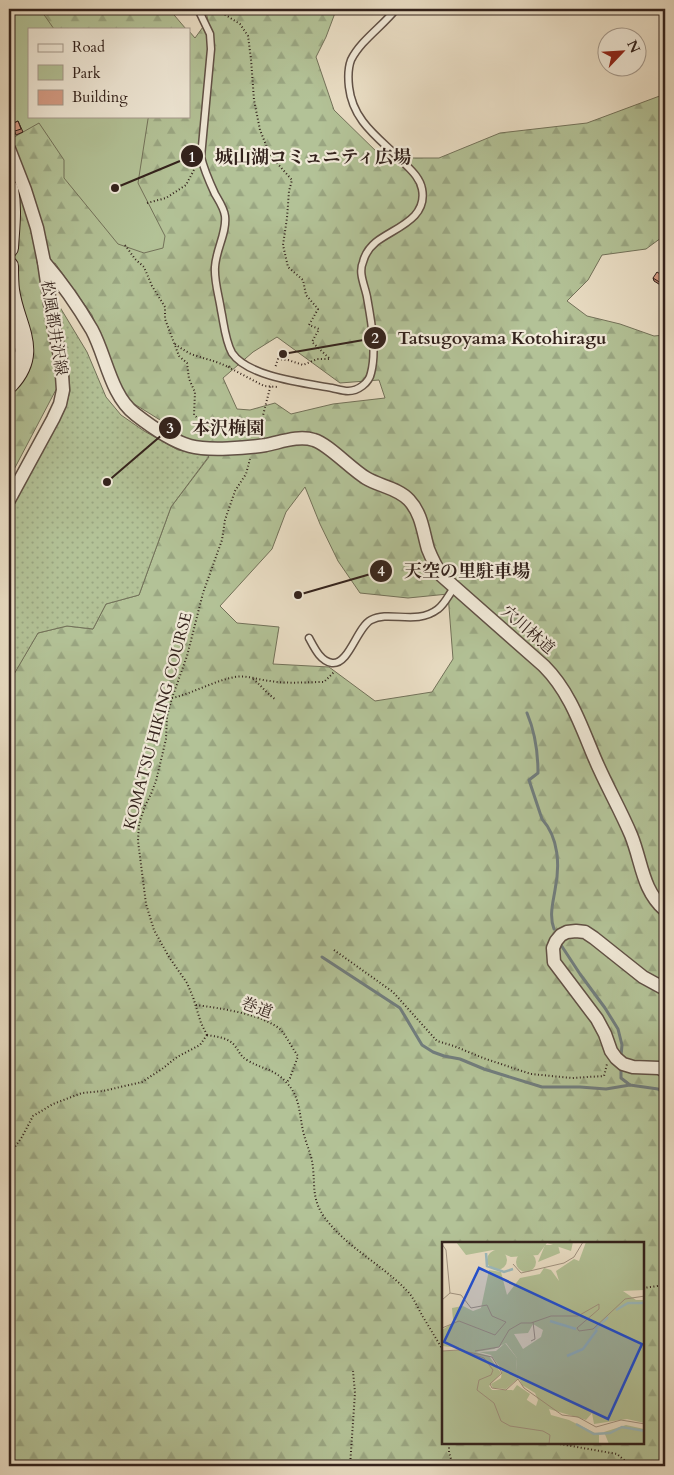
<svg xmlns="http://www.w3.org/2000/svg" width="674" height="1475" font-family="Cardo,'Noto Serif JP',serif">
  <style>
    .green { fill: #b3c297; stroke: #73725a }
    .forest { fill: url(#forest-firs); stroke: #73725a; fill-rule: evenodd }
    .garden { fill: url(#garden-dots); stroke: #73725a }
    .lines { fill: none; stroke-linecap: round; stroke-linejoin: round }
    .stream { stroke: #717d7d; stroke-width: 3 }
    .lane-casing { stroke: #615146; stroke-width: 9 }
    .street-casing { stroke: #615146; stroke-width: 15 }
    .secondary-casing { stroke: #33221c; stroke-width: 20 }
    .path { stroke: #33221c; stroke-width: 2; stroke-dasharray: 1 2.5; stroke-linecap: butt }
    .lane { stroke: #f1ead9; stroke-width: 6 }
    .street { stroke: #f1ead9; stroke-width: 12 }
    .secondary { stroke: #f1ead9; stroke-width: 18 }
    .wall { fill: #b88773; stroke: #33221c }
    .shaded-wall { fill: #966e5e; stroke: #33221c }
    .building { fill: #d69d86; stroke: #33221c }
    .labels { text-anchor: middle; dominant-baseline: central; stroke-width: 4.5; stroke-linejoin: round; paint-order: stroke }
    .street-label { font-size: 16px; fill: #33221c; stroke: #f1ead9 }
    .inset-river { fill: none; stroke: #9bbabe; stroke-width: 2.5 }
    .inset-road { fill: none; stroke: #a19381; stroke-width: 1 }
    .view { fill: #1d4ed8; fill-opacity: 0.15; stroke: #1d4ed8; stroke-width: 2.5 }
    .inset-edge { fill: none; stroke: #33221c; stroke-width: 2.5 }
    .leader { fill: none; stroke: #33221c; stroke-width: 2 }
    .callout-dot { fill: #33221c; stroke: #f1ead9; stroke-width: 2 }
    .mark-label { font-size: 15px; text-anchor: middle; font-weight: bold; fill: #fff }
    .callout-label { font-size: 18px; text-anchor: middle; font-weight: bold; fill: #33221c; stroke: #f1ead9; stroke-width: 4.5; stroke-linejoin: round; paint-order: stroke }
  </style>
  <defs>
    <pattern id="forest-firs" width="22" height="20" patternUnits="userSpaceOnUse" patternTransform="scale(1.25)"><rect width="22" height="20" fill="#b3c297"/><path d="M5 1l3.5 6h-7zM16 11l3.5 6h-7z" fill="#9aa682"/></pattern>
    <pattern id="garden-dots" width="8" height="8" patternUnits="userSpaceOnUse" patternTransform="scale(1.25)"><rect width="8" height="8" fill="#b3c297"/><path d="M2 2h.1M6 6h.1" fill="none" stroke="#9aa682" stroke-width="1.8" stroke-linecap="round"/></pattern>
  </defs>
  <rect width="100%" height="100%" fill="#eadec5"/>
  <filter id="stains"><feTurbulence type="fractalNoise" baseFrequency=".004" numOctaves="4"/><feColorMatrix values="0 0 0 0 .2 0 0 0 0 .09 0 0 0 0 .02 0 0 0 .5 -.17"/></filter>
  <radialGradient id="worn" r=".72"><stop offset=".6" stop-color="#630" stop-opacity="0"/><stop offset="1" stop-color="#630" stop-opacity=".3"/></radialGradient>
  <path class="green" d="M 9,9 L 42,9 L 57,29 L 29,29 L 29,116 L 166,116 L 204,346 L 20,148 L 9,121 Z"/>
  <g class="forest">
    <path d="M 40,9 L 169,9 L 186,29 L 54,29 Z"/>
    <path d="M 205,9 L 333,9 L 335,13 L 326,37 L 316,57 L 334,110 L 383,158 L 439,158 L 500,133 L 587,123 L 665,94 L 665,235 L 646,249 L 602,255 L 588,280 L 567,301 L 587,316 L 620,324 L 654,336 L 665,335 L 665,1466 L 9,1466 L 9,682 L 38,633 L 67,626 L 93,629 L 106,604 L 139,595 L 171,507 L 209,457 L 173,428 L 123,397 L 92,315 L 55,263 L 38,267 L 60,382 L 9,479 L 9,140 L 39,123 L 64,160 L 64,178 L 118,244 L 144,253 L 163,248 L 165,236 L 138,183 L 148,119 L 149,116 L 189,116 L 189,31 L 195,38 L 208,20 ZM 277,337 L 340,383 L 379,380 L 385,398 L 333,404 L 291,414 L 275,403 L 250,410 L 237,409 L 223,378 L 253,352 ZM 305,487 L 320,524 L 338,561 L 360,593 L 408,598 L 448,594 L 453,659 L 432,692 L 375,701 L 329,667 L 273,664 L 279,627 L 237,623 L 220,606 L 272,549 L 286,512 ZM 443,1244 L 643,1244 L 643,1444 L 443,1444 Z"/>
  </g>
  <path class="garden" d="M 52,294 L 87,352 L 106,397 L 121,415 L 144,431 L 178,450 L 209,456 L 171,507 L 139,595 L 106,604 L 93,629 L 67,626 L 38,633 L 10,681 L 9,681 L 9,511 L 66,406 L 70,391 L 69,376 Z"/>
  <g class="lines">
    <g class="stream">
      <path d="M 527,713 C 535,732 538,752 538,773 L 529,780 L 542,819 C 559,838 560,866 555,890 C 553,903 549,916 554,929"/>
      <path d="M 561,945 L 580,974 L 605,1008 L 618,1029 L 622,1045 L 621,1056"/>
      <path d="M 322,957 L 400,1008 L 422,1045 L 433,1052 L 444,1056 L 460,1059 L 484,1069 L 542,1087 L 580,1087 L 606,1089 L 630,1085"/>
      <path d="M 621,1067 L 621,1078 L 630,1085 L 658,1089 L 665,1094"/>
    </g>
    <defs>
      <g id="lane">
        <path d="M 198,9 L 210,34 L 211,49 L 201,157 C 204,170 209,181 215,194 C 219,201 224,208 225,216 C 227,233 216,249 215,267 C 214,281 219,296 221,310 C 224,324 225,340 232,353 C 248,377 305,383 332,388 C 337,389 343,391 348,391 C 358,391 369,383 371,373 C 377,350 371,320 367,297 C 365,286 358,273 363,262 C 365,254 370,247 376,242 C 394,228 428,219 422,189 C 420,178 411,170 404,163 C 381,139 353,123 349,87 C 348,78 348,68 351,60 C 361,40 383,26 396,9"/>
        <path d="M 309,638 C 314,647 320,661 332,663 C 349,665 357,627 371,620 C 390,610 416,626 438,609 C 445,604 449,594 454,588"/>
      </g>
      <g id="street">
        <path d="M 9,149 L 25,190 L 37,228 L 44,262 L 53,324 L 61,361 L 63,390 L 60,404 L 53,419 L 9,500"/>
        <path d="M 44,262 C 62,283 78,306 92,330 C 106,356 111,396 135,414 C 149,425 172,441 190,446 C 208,451 247,448 266,445 C 281,442 299,435 314,440 C 328,444 351,469 366,478 C 379,486 398,488 409,500 C 422,514 423,532 428,549 C 432,559 436,567 442,576 L 544,666 C 570,692 581,726 595,759 C 606,785 620,809 631,835 C 642,862 642,890 665,910"/>
        <path d="M 665,989 L 643,977 L 594,938 L 585,932 L 576,931 L 567,932 L 561,935 L 556,941 L 553,948 L 554,962 L 597,1019 L 605,1034 L 611,1051 L 616,1058 L 623,1064 L 633,1067 L 659,1068 L 665,1071"/>
      </g>
      <g id="secondary">
        <path d="M 9,189 C 13,209 10,229 9,248"/>
        <path d="M 9,266 C 9,274 9,282 10,290 C 15,327 40,351 9,384"/>
      </g>
    </defs>
    <use href="#lane" class="lane-casing"/>
    <use href="#street" class="street-casing"/>
    <use href="#secondary" class="secondary-casing"/>
    <g class="path">
      <path d="M 216,9 L 240,24 L 248,36 L 251,59 L 254,100 L 260,130 L 270,155 L 292,180 L 289,191 L 287,218 L 283,245 L 288,267 L 303,280 L 306,295 L 318,309 L 309,325 L 319,329 L 312,342 L 330,359 L 317,359 L 303,365 L 288,360 L 278,359 L 275,368"/>
      <path d="M 147,203 L 166,198 L 186,185 L 195,168"/>
      <path d="M 125,245 L 135,259 L 144,267 L 152,286 L 165,307 L 165,319 L 179,356 L 187,363 L 189,379 L 195,392 L 194,415 L 214,431 L 217,437"/>
      <path d="M 175,344 C 182,349 189,354 197,356 C 209,360 216,361 228,367 L 232,366"/>
      <path d="M 228,367 L 264,386 L 278,387"/>
      <path d="M 258,435 L 271,384"/>
      <path d="M 253,679 C 261,685 266,693 275,699"/>
      <path d="M 172,698 C 194,693 213,681 235,677 C 247,675 259,680 270,681 C 288,684 306,682 324,682 L 334,672"/>
      <path d="M 334,950 L 393,992 L 437,1041 L 454,1046 L 483,1058 L 531,1074 L 572,1078 L 604,1076 L 607,1064"/>
      <path d="M 196,1005 C 219,1008 263,1014 281,1030 C 287,1037 292,1048 298,1056 L 290,1078 L 287,1082"/>
      <path d="M 207,1035 L 201,1023 L 193,997 L 187,983 L 169,957 L 154,930 L 146,904 L 138,841 L 139,824 L 145,806 L 151,794 L 156,781 L 166,739 L 167,716 L 172,698 L 187,656 L 203,593 L 222,540 L 225,520 L 235,491 L 246,474 L 250,459"/>
      <path d="M 207,1035 C 217,1037 228,1037 235,1046 C 239,1051 240,1056 247,1060 C 261,1069 273,1068 286,1082 C 301,1097 299,1116 304,1135 C 307,1146 312,1156 313,1168 C 315,1188 312,1200 325,1218 C 348,1249 385,1266 410,1294 C 415,1301 419,1310 423,1317 C 430,1328 436,1339 443,1350"/>
      <path d="M 9,1155 L 22,1137 L 33,1116 L 53,1104 L 82,1093 L 103,1091 L 142,1082 L 162,1069 L 177,1057 L 200,1045 L 207,1035"/>
      <path d="M 643,1288 L 665,1285"/>
      <path d="M 449,1444 L 449,1452 L 453,1466"/>
      <path d="M 560,1444 L 617,1454 L 631,1466"/>
      <path d="M 350,1466 L 355,1393 L 353,1371"/>
    </g>
    <use href="#lane" class="lane"/>
    <use href="#street" class="street"/>
    <use href="#secondary" class="secondary"/>
  </g>
  <g class="wall">
    <path d="M 18,121 L 23,132 L 16,135 L 12,124 Z"/>
    <path d="M 653,278 L 665,278 L 662,286 L 654,281 Z"/>
  </g>
  <path class="shaded-wall" d="M 665,277 L 665,281 L 662,286 L 661,283 Z"/>
  <g class="building">
    <path d="M 18,121 L 21,129 L 15,131 L 12,124 Z"/>
    <path d="M 657,272 L 665,277 L 661,283 L 653,278 Z"/>
  </g>
  <g class="labels">
    <g class="street-label">
      <text transform="translate(54 328) rotate(81)">松風都井沢線</text>
      <text transform="translate(528 630) rotate(41)">穴川林道</text>
      <text transform="translate(158 721) rotate(-75)">KOMATSU HIKING COURSE</text>
      <text transform="translate(257 1008) rotate(20)">巻道</text>
    </g>
  </g>
  <g transform="translate(442 1242)">
    <rect width="202" height="202" fill="#eadec5"/>
    <path d="M 103,3 L 116,3 L 118,11 L 96,20 ZM45 18a10 10 0 1 1 20 0a10 10 0 1 1-20 0ZM74 20a10 10 0 1 1 20 0a10 10 0 1 1-20 0ZM 22,87 L 51,96 L 20,106 L 0,104 L 0,97 ZM 75,143 L 88,152 L 84,159 L 70,150 Z" fill="#b3c297"/>
    <path d="M 14,0 L 131,0 L 129,9 L 105,1 L 96,13 L 69,15 L 51,8 L 24,13 ZM 144,0 L 202,0 L 202,48 L 181,49 L 194,58 L 202,58 L 202,181 L 185,177 L 152,182 L 150,171 L 144,178 L 107,167 L 109,173 L 127,178 L 157,193 L 157,202 L 0,202 L 0,109 L 18,108 L 18,103 L 35,100 L 38,95 L 29,95 L 21,88 L 14,95 L 0,97 L 0,88 L 15,78 L 11,78 L 10,66 L 21,64 L 31,69 L 39,66 L 47,28 L 59,30 L 65,53 L 78,36 L 98,32 L 102,26 L 109,28 L 117,39 L 114,29 L 132,17 L 137,19 ZM 91,82 L 101,88 L 99,95 L 81,107 L 72,92 L 86,91 ZM 64,101 L 75,116 L 74,129 L 80,143 L 93,151 L 96,158 L 94,164 L 70,148 L 50,148 L 47,144 L 59,131 L 47,114 L 34,110 L 52,107 ZM 184,183 L 202,187 L 202,202 L 167,202 L 162,190 Z" fill="#b3c297" fill-rule="evenodd"/>
    <path d="M 63,101 L 75,116 L 74,129 L 78,135 L 64,147 L 51,146 L 49,142 L 59,136 L 60,128 L 49,113 L 37,110 L 54,109 Z" fill="#b3c297"/>
    <path class="inset-river" d="M 44,11 L 45,24 L 62,30 L 71,27M 174,68 L 186,61 L 203,61M 108,79 L 134,87M 153,87 L 166,75M 125,114 L 141,107 L 155,88M 134,182 L 152,192 L 168,191 L 180,185 L 203,189"/>
    <path class="inset-road" d="M 0,2 L 4,8 L 8,51M 71,22 L 79,31 L 122,21 L 132,15 L 141,0M 0,58 L 8,51 L 19,53 L 29,66 L 45,63 L 50,74 L 64,80 L 53,93 L 17,79 L 0,86M 89,99 L 93,97 L 91,80M 16,108 L 50,115 L 60,131 L 48,142 L 50,146 L 64,148 L 76,137 L 82,146 L 120,173 L 136,175 L 154,185 L 179,178 L 203,182M 0,109 L 16,108M 22,109 L 42,116 L 51,128 L 49,133 L 37,138 L 35,148 L 52,161 L 59,179 L 68,184 L 101,189 L 108,193 L 107,202M 33,109 L 57,105 L 67,88 L 79,81 L 89,81 L 109,74 L 136,74 L 157,62 L 157,67 L 135,86 L 137,89 L 151,87 L 183,57 L 203,54"/>
    <path class="view" d="M 37,26 L 200,102 L 166,177 L 2,100 Z"/>
    <rect width="202" height="202" class="inset-edge"/>
  </g>
  <path class="leader" d="M115 188L192 156M283 354L375 338M107 482L170 428M298 595L381 571"/>
  <g class="callout-dot">
    <circle cx="115" cy="188" r="5"/>
    <circle cx="283" cy="354" r="5"/>
    <circle cx="107" cy="482" r="5"/>
    <circle cx="298" cy="595" r="5"/>
    <circle cx="192" cy="156" r="12"/>
    <circle cx="375" cy="338" r="12"/>
    <circle cx="170" cy="428" r="12"/>
    <circle cx="381" cy="571" r="12"/>
  </g>
  <g class="mark-label">
    <text x="192" y="162">1</text>
    <text x="375" y="343">2</text>
    <text x="170" y="433">3</text>
    <text x="381" y="576">4</text>
  </g>
  <g class="callout-label">
    <text x="313" y="163">城山湖コミュニティ広場</text>
    <text x="502" y="344">Tatsugoyama Kotohiragu</text>
    <text x="228" y="434">本沢梅園</text>
    <text x="467" y="577">天空の里駐車場</text>
  </g>
  <rect width="674" height="1475" fill="none" stroke="#eadec5" stroke-width="30"/>
  <rect x="10" y="10" width="654" height="1455" fill="none" stroke="#33221c" stroke-width="2.5"/>
  <rect x="15" y="15" width="644" height="1445" fill="none" stroke="#33221c"/>
  <rect x="28" y="28" width="162" height="90" fill="#f1ead9" stroke="#a59a8d"/>
  <rect x="38" y="44" width="25" height="8" fill="#f1ead9" stroke="#a59a8d"/>
  <text x="72" y="52" font-size="15" fill="#33221c">Road</text>
  <rect x="38" y="65" width="25" height="15" fill="#b3c297" stroke="#a59a8d"/>
  <text x="72" y="78" font-size="15" fill="#33221c">Park</text>
  <rect x="38" y="90" width="25" height="15" fill="#d69d86" stroke="#a59a8d"/>
  <text x="72" y="102" font-size="15" fill="#33221c">Building</text>
  <g transform="translate(622 52) rotate(65)"><circle r="24" fill="#f1ead9" stroke="#a59a8d"/>
  <path d="M0-4L9 19L0 12L-9 19Z" fill="#8f2418"/>
  <text y="-8" font-size="14" font-weight="bold" text-anchor="middle" fill="#33221c">N</text>
  </g>
  <rect width="100%" height="100%" filter="url(#stains)"/>
  <rect width="100%" height="100%" fill="url(#worn)"/>
</svg>
